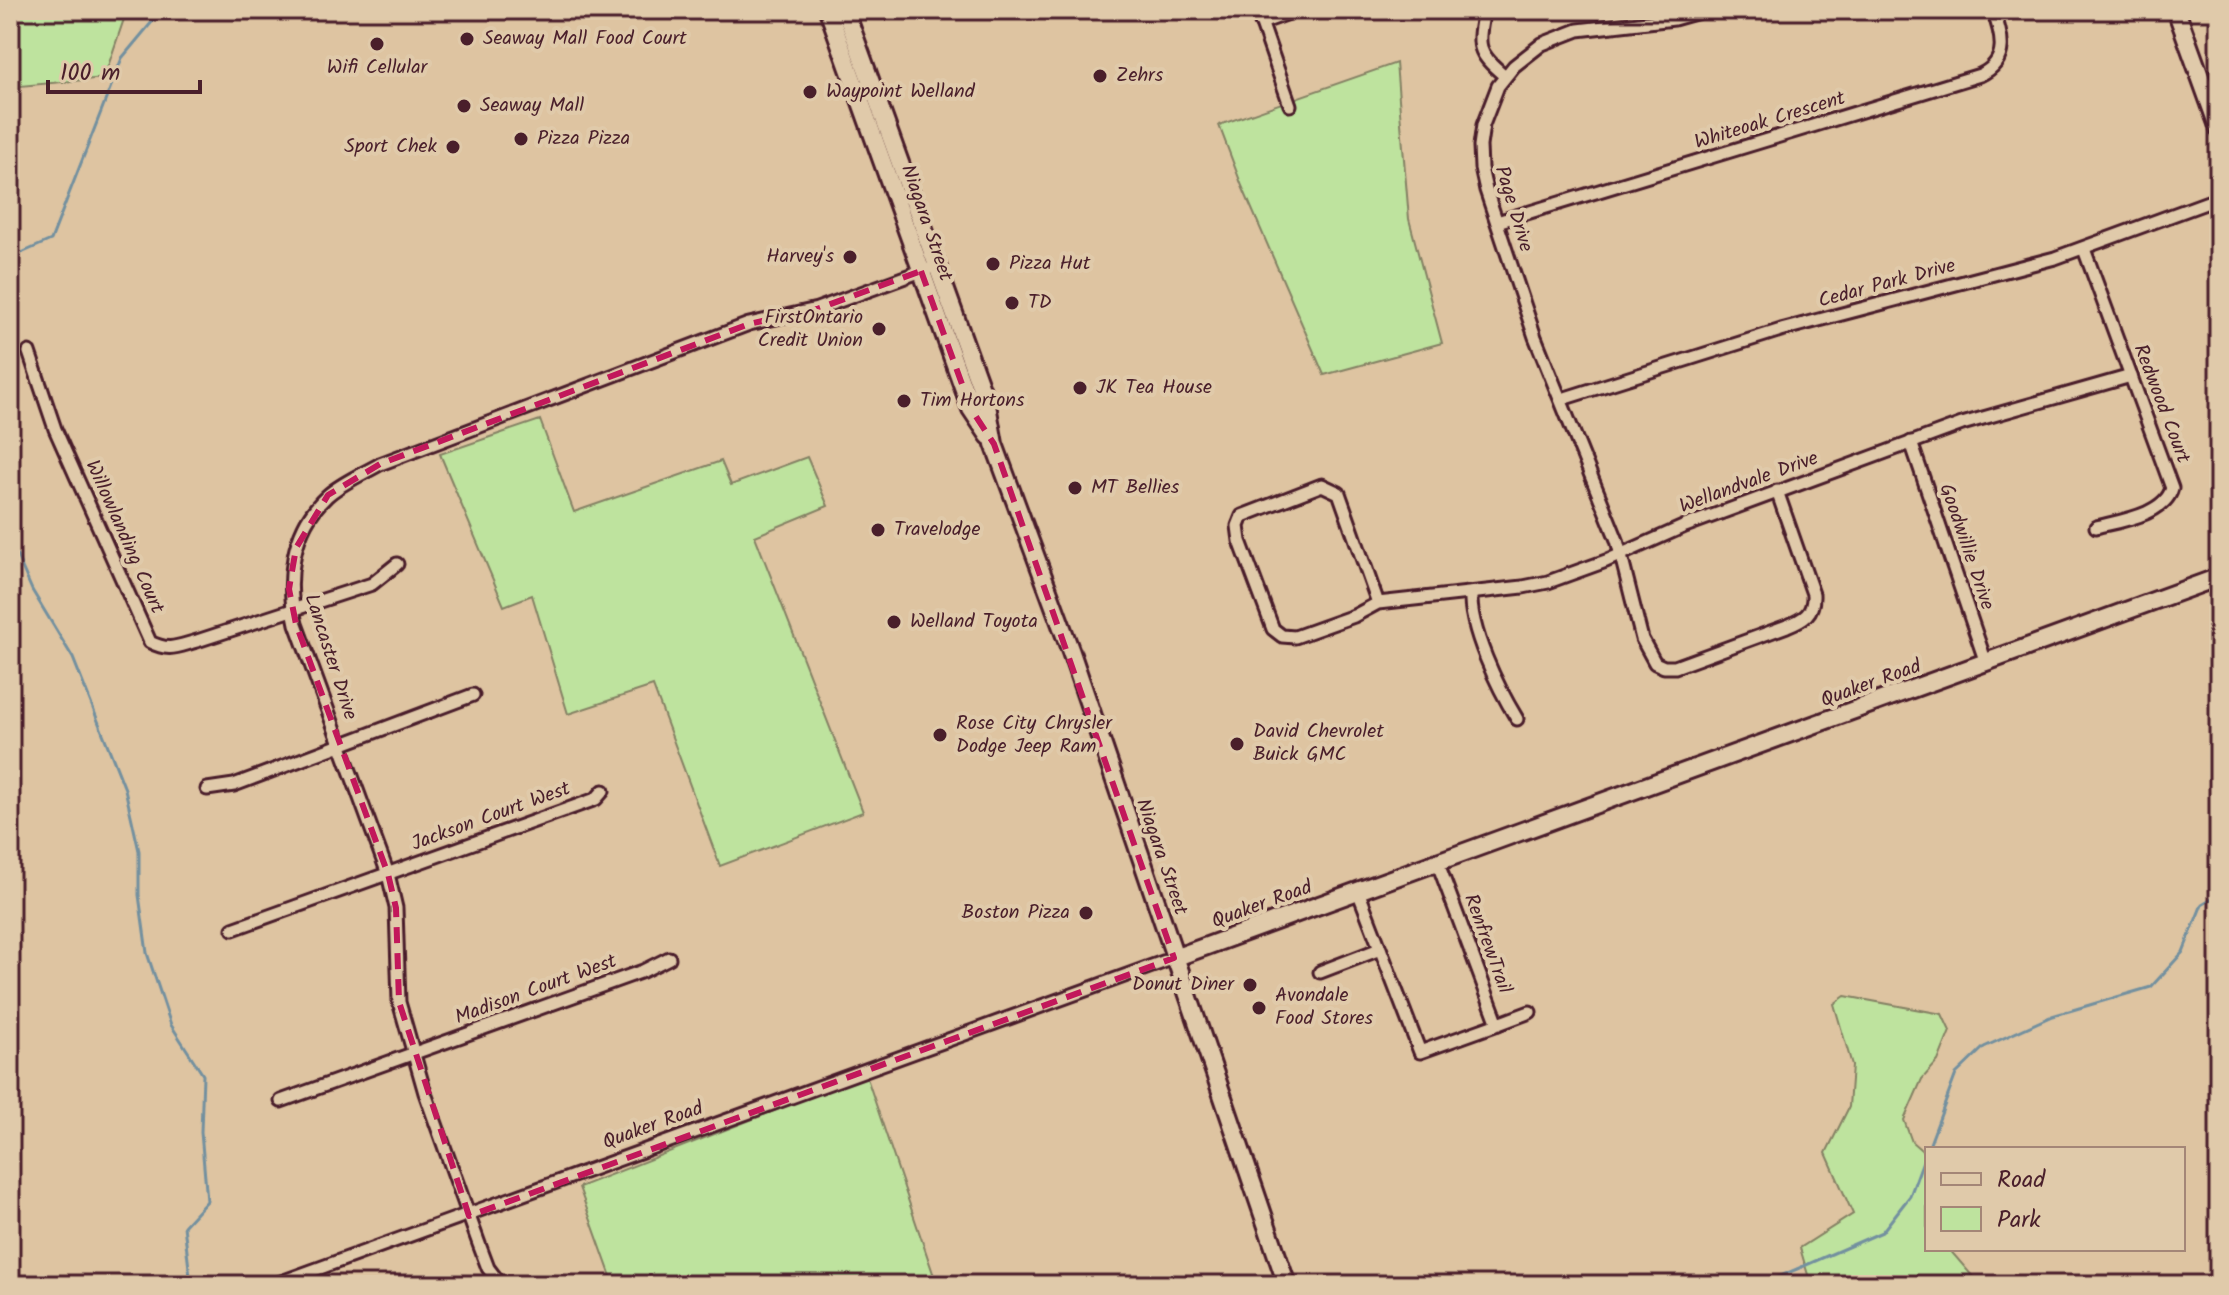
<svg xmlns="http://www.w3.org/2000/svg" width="2229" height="1295" font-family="Kalam,sans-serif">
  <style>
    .green { fill: #bee39e; stroke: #848164; stroke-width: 2 }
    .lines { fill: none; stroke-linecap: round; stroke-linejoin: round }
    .stream { stroke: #73909f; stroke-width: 3 }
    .street-casing { stroke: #4a1f2b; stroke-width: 17 }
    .secondary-casing { stroke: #4a1f2b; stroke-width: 22 }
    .street { stroke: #e0caaa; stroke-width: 11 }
    .secondary { stroke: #e0caaa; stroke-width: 16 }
    .marked { fill: none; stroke: #c2185b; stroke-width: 6; stroke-dasharray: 16 10; stroke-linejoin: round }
    .poi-dot { fill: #4a1f2b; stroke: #e0caaa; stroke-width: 3 }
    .labels { text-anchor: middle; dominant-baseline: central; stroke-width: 8; stroke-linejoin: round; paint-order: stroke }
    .poi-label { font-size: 20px; fill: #4a1f2b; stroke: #e0caaa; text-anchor: start }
    .street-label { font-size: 20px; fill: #4a1f2b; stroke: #e0caaa }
  </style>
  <rect width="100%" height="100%" fill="#dec4a1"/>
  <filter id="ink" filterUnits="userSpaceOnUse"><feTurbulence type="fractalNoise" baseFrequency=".0125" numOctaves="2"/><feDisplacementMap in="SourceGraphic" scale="16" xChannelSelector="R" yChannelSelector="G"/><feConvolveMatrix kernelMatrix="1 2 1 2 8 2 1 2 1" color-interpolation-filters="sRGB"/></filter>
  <g filter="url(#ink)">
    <g class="green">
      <path d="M 10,10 L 127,10 L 104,78 L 10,87 Z"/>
      <path d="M 1396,63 L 1409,219 L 1442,343 L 1324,375 L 1242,186 L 1219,125 Z"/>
      <path d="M 540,420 L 574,512 L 721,461 L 731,485 L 807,457 L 828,506 L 755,536 L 863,812 L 720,866 L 653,686 L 568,714 L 532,595 L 504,606 L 440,454 Z"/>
      <path d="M 1845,996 L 1942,1014 L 1950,1031 L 1938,1061 L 1922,1079 L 1904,1120 L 1912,1142 L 1927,1155 L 1927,1249 L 1949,1249 L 1980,1285 L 1811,1285 L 1800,1248 L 1853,1214 L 1826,1153 L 1849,1107 L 1852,1065 L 1834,1004 Z"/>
      <path d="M 866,1075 L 937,1285 L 614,1285 L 579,1187 Z"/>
    </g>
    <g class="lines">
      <g class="stream">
        <path d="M 10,258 L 51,240 L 122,58 L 162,10"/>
        <path d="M 10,540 L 32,590 L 73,658 L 125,789 L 139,851 L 139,895 L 147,953 L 171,1025 L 203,1075 L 201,1132 L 207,1201 L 184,1226 L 191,1285"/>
        <path d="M 1928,1149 L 1956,1074 L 1984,1047 L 2052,1016 L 2151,987 L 2183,952 L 2202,904 L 2219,894"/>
        <path d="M 1769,1285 L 1774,1279 L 1882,1232 L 1910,1196 L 1927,1150"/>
      </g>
      <defs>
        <g id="street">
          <path d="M 1257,10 L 1290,105"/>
          <path d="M 1484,10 C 1477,46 1476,52 1505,76"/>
          <path d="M 1706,10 L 1674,19 L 1578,30 L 1542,44 L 1514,66 L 1498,86 L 1483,125 L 1480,146 L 1481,168 L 1486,190 L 1535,337 L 1617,540 L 1642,639 L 1655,663 L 1664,667 L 1675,667 L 1787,626 C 1804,619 1814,614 1813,594 L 1777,491"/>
          <path d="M 1261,23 L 1297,10"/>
          <path d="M 1497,222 L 1980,75 C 2010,61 2002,35 1993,10"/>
          <path d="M 2084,249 L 2172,488 C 2165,515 2119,521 2096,527"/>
          <path d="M 29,352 L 55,429 L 150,642 C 169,652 178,646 197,641 L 372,584 L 397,564"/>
          <path d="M 1562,399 L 1781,330 L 2055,258 L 2219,198"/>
          <path d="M 1911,442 L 1986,663"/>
          <path d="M 1471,593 C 1469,629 1498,688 1517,719"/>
          <path d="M 1378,603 L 1339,493 L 1322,485 L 1242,516 L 1238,526 L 1240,541 L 1273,629 L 1282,636 L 1295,637 L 1354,616 L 1378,603 L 1523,587 L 1548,582 L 1606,561 L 1685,526 L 1962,424 L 2131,376"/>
          <path d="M 207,789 L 234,785 L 473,695"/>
          <path d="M 1358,891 L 1420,1052 L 1498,1024 L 1437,861"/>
          <path d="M 233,929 L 596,799 L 603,791"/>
          <path d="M 1320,972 L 1380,949"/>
          <path d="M 1498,1024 L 1530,1012"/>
          <path d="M 281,1101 L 643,971 L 669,958"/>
          <path d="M 273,1285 L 1174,958"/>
          <path d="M 501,1285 L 488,1268 L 479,1244 L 425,1093 L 399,1002 L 396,908 L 388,874 L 296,624 C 286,581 291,529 327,496 C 341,483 363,474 380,464 L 749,324 L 817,309 L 927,269"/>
        </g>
        <g id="secondary">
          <path d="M 828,10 L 971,409 L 989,436"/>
          <path d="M 845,10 L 987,405 L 994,444 L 1071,652 L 1287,1285"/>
          <path d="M 2176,10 L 2219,129"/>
          <path d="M 1174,958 L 2219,577"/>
        </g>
      </defs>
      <use href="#street" class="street-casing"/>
      <use href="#secondary" class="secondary-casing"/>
      <use href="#street" class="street"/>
      <use href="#secondary" class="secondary"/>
    </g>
  </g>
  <path class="marked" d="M 921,271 L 971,409 L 994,444 L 1174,958 L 469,1216 L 399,1002 L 396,908 L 388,874 L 296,624 L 289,589 L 296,548 L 328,495 L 380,464 L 749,324 L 817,309 Z"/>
  <g class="poi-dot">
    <circle cx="467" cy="39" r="8"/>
    <circle cx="377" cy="44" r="8"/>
    <circle cx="1100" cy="76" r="8"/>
    <circle cx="810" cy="92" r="8"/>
    <circle cx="464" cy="106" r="8"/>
    <circle cx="521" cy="139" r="8"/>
    <circle cx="453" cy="147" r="8"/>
    <circle cx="850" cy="257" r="8"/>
    <circle cx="993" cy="264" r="8"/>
    <circle cx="1012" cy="303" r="8"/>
    <circle cx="879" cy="329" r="8"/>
    <circle cx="1080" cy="388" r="8"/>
    <circle cx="904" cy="401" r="8"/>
    <circle cx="1075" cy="488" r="8"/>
    <circle cx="878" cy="530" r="8"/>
    <circle cx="894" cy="622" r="8"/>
    <circle cx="940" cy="735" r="8"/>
    <circle cx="1237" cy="744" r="8"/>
    <circle cx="1086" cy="913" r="8"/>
    <circle cx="1250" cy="985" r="8"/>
    <circle cx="1259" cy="1008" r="8"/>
  </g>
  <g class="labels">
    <g class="poi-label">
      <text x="483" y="39">Seaway Mall Food Court</text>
      <text x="377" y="68" text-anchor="middle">Wifi Cellular</text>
      <text x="1116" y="76">Zehrs</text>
      <text x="826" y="92">Waypoint Welland</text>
      <text x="480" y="106">Seaway Mall</text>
      <text x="537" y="139">Pizza Pizza</text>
      <text x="437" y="147" text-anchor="end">Sport Chek</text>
      <text x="834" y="257" text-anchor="end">Harvey's</text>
      <text x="1009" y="264">Pizza Hut</text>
      <text x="1028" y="303">TD</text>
      <text x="863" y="318" text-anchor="end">FirstOntario<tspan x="863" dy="23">Credit Union</tspan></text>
      <text x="1096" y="388">JK Tea House</text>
      <text x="920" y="401">Tim Hortons</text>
      <text x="1091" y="488">MT Bellies</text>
      <text x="894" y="530">Travelodge</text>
      <text x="910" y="622">Welland Toyota</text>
      <text x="956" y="724">Rose City Chrysler<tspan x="956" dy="23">Dodge Jeep Ram</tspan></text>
      <text x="1253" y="732">David Chevrolet<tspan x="1253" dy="23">Buick GMC</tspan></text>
      <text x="1070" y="913" text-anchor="end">Boston Pizza</text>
      <text x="1234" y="985" text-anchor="end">Donut Diner</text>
      <text x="1275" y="996">Avondale<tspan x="1275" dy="23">Food Stores</tspan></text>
    </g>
    <g class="street-label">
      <text transform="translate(1770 121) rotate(-17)">Whiteoak Crescent</text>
      <text transform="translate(1513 209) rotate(73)">Page Drive</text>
      <text transform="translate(926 223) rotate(71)">Niagara Street</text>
      <text transform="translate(1887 284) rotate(-15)">Cedar Park Drive</text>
      <text transform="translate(2161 404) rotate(69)">Redwood Court</text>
      <text transform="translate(1749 483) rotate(-20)">Wellandvale Drive</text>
      <text transform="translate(124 537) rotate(66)">Willowlanding Court</text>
      <text transform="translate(1966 547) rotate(71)">Goodwillie Drive</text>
      <text transform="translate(330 657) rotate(72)">Lancaster Drive</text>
      <text transform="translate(1871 684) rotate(-20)">Quaker Road</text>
      <text transform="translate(491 817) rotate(-20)">Jackson Court West</text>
      <text transform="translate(1161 857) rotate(71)">Niagara Street</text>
      <text transform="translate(1262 905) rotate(-20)">Quaker Road</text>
      <text transform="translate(1487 944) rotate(70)">RenfrewTrail</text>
      <text transform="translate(536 990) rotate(-20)">Madison Court West</text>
      <text transform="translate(653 1126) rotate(-20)">Quaker Road</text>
    </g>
  </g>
  <rect width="2229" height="1295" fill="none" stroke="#e0caaa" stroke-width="40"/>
  <rect x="20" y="20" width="2189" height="1255" fill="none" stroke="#4a1f2b" stroke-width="3" filter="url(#ink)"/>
  <rect x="1925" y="1147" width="260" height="104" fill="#e0caaa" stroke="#a48677" stroke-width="2"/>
  <rect x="1941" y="1173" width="40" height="12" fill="#e0caaa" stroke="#a48677" stroke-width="2"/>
  <text x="1997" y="1187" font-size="24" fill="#4a1f2b">Road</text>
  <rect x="1941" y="1207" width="40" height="24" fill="#bee39e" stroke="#a48677" stroke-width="2"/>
  <text x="1997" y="1227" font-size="24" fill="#4a1f2b">Park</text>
  <path d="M48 80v12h152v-12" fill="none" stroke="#4a1f2b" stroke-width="4"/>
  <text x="60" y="80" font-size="24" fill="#4a1f2b" stroke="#e0caaa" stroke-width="6" paint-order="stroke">100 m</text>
</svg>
